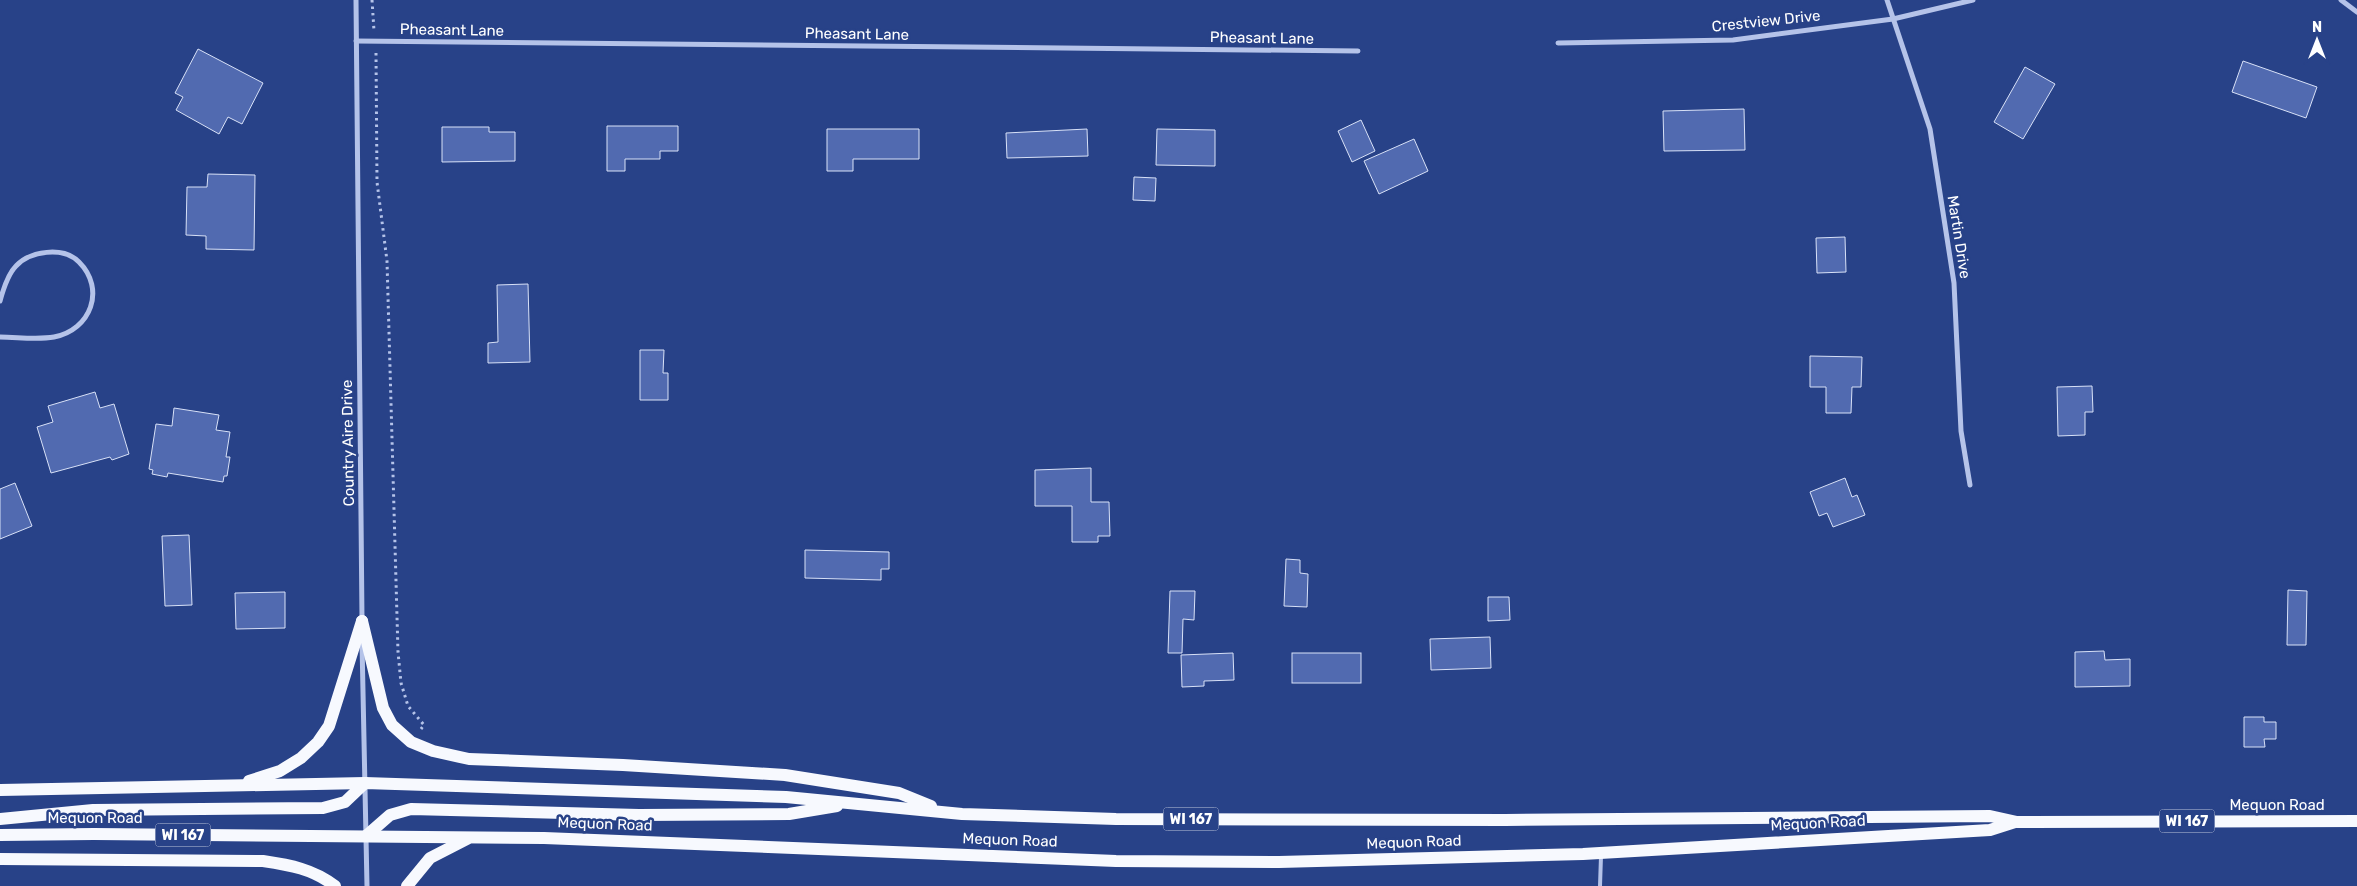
<svg xmlns="http://www.w3.org/2000/svg" width="2357" height="886" font-family="Rubik,sans-serif">
  <style>
    .building { fill: #516ab0; stroke: #d8e1f7 }
    .lines { fill: none; stroke-linecap: round; stroke-linejoin: round }
    .path { stroke: #b5c3e9; stroke-width: 3; stroke-dasharray: 2.5 4; stroke-linecap: butt }
    .service { stroke: #b5c3e9; stroke-width: 4 }
    .minor { stroke: #b5c3e9; stroke-width: 5 }
    .primary { stroke: #f7f9fe; stroke-width: 12 }
    .labels { text-anchor: middle; dominant-baseline: central; stroke-width: 5; stroke-linejoin: round; paint-order: stroke }
    .shield { fill: #284288; stroke: #bec6db; stroke-width: 1 }
    .shield-label { font-size: 14px; font-weight: bold; fill: #fff }
    .street-label { font-size: 15px; fill: #fff; stroke: #284288 }
  </style>
  <rect width="100%" height="100%" fill="#284288"/>
  <g class="building">
    <path d="M 198,49 L 263,83 L 242,124 L 228,117 L 219,134 L 176,110 L 183,97 L 175,93 Z"/>
    <path d="M 2243,61 L 2317,87 L 2306,118 L 2232,92 Z"/>
    <path d="M 2025,67 L 2055,84 L 2023,139 L 1994,122 Z"/>
    <path d="M 1744,109 L 1745,150 L 1664,151 L 1663,111 Z"/>
    <path d="M 1361,120 L 1375,151 L 1352,162 L 1338,131 Z"/>
    <path d="M 607,126 L 678,126 L 678,151 L 660,151 L 660,159 L 625,159 L 625,171 L 607,171 Z"/>
    <path d="M 442,127 L 489,127 L 489,132 L 515,132 L 515,161 L 442,162 Z"/>
    <path d="M 827,129 L 919,129 L 919,159 L 853,159 L 853,171 L 827,171 Z"/>
    <path d="M 1087,129 L 1088,156 L 1007,158 L 1006,133 Z"/>
    <path d="M 1157,129 L 1215,130 L 1215,166 L 1156,165 Z"/>
    <path d="M 1414,139 L 1428,171 L 1379,194 L 1364,161 Z"/>
    <path d="M 208,174 L 255,175 L 254,250 L 206,249 L 206,236 L 186,235 L 187,187 L 207,187 Z"/>
    <path d="M 1134,177 L 1156,178 L 1155,201 L 1133,200 Z"/>
    <path d="M 1845,237 L 1846,272 L 1817,273 L 1816,238 Z"/>
    <path d="M 528,284 L 530,362 L 488,363 L 488,343 L 498,342 L 497,285 Z"/>
    <path d="M 640,350 L 664,350 L 663,373 L 668,373 L 668,400 L 640,400 Z"/>
    <path d="M 1810,356 L 1862,357 L 1861,387 L 1852,387 L 1851,413 L 1826,413 L 1826,387 L 1810,387 Z"/>
    <path d="M 2092,386 L 2093,412 L 2085,412 L 2085,435 L 2058,436 L 2057,387 Z"/>
    <path d="M 95,392 L 100,408 L 114,404 L 129,454 L 112,460 L 110,457 L 51,473 L 37,427 L 53,422 L 48,406 Z"/>
    <path d="M 174,408 L 219,415 L 216,430 L 230,432 L 226,457 L 230,457 L 227,476 L 224,476 L 223,482 L 168,473 L 167,477 L 152,474 L 153,470 L 149,469 L 156,424 L 172,426 Z"/>
    <path d="M 1091,468 L 1091,502 L 1109,502 L 1110,536 L 1098,536 L 1098,542 L 1072,542 L 1072,506 L 1035,506 L 1035,470 Z"/>
    <path d="M 1845,478 L 1852,497 L 1857,495 L 1865,515 L 1833,527 L 1827,513 L 1819,516 L 1810,492 Z"/>
    <path d="M 15,483 L 32,526 L 0,539 L 0,489 Z"/>
    <path d="M 189,535 L 192,605 L 165,606 L 162,536 Z"/>
    <path d="M 805,550 L 889,552 L 889,569 L 881,569 L 881,580 L 805,578 Z"/>
    <path d="M 1286,559 L 1300,560 L 1300,573 L 1308,574 L 1307,607 L 1284,606 Z"/>
    <path d="M 2288,590 L 2307,591 L 2306,645 L 2287,645 Z"/>
    <path d="M 1170,591 L 1195,591 L 1194,620 L 1183,619 L 1182,653 L 1168,653 Z"/>
    <path d="M 285,592 L 285,628 L 236,629 L 235,593 Z"/>
    <path d="M 1488,597 L 1509,597 L 1510,620 L 1488,621 Z"/>
    <path d="M 1490,637 L 1491,668 L 1431,670 L 1430,639 Z"/>
    <path d="M 2104,651 L 2105,660 L 2130,659 L 2130,686 L 2075,687 L 2075,652 Z"/>
    <path d="M 1233,653 L 1234,680 L 1204,681 L 1204,686 L 1182,687 L 1181,655 Z"/>
    <rect x="1292" y="653" width="69" height="30"/>
    <path d="M 2244,717 L 2264,717 L 2264,722 L 2276,722 L 2276,739 L 2264,739 L 2265,747 L 2244,747 Z"/>
  </g>
  <g class="lines">
    <g class="path">
      <path d="M 372,0 L 374,31"/>
      <path d="M 376,53 L 377,182 L 387,261 L 398,652 L 401,683 L 408,706 L 424,725 L 421,729"/>
    </g>
    <path class="service" d="M 1600,886 L 1601,856"/>
    <g class="minor">
      <path d="M 356,0 L 362,619"/>
      <path d="M 1887,0 L 1930,129 L 1954,283 L 1961,431 L 1970,485"/>
      <path d="M 2341,0 L 2357,12"/>
      <path d="M 356,41 L 1358,51"/>
      <path d="M 1558,43 L 1733,40 L 1893,19 L 1973,0"/>
      <path d="M 0,301 C 3,290 8,274 16,266 C 30,251 63,246 79,262 C 106,289 91,330 54,337 C 37,340 17,337 0,337"/>
      <path d="M 362,643 L 367,886"/>
    </g>
    <g class="primary">
      <path d="M 362,621 L 383,708 L 392,725 L 411,742 L 433,751 L 469,759 L 623,765 L 785,775 L 899,793 L 931,806"/>
      <path d="M 249,781 L 280,771 L 301,758 L 318,742 L 329,726 L 362,621"/>
      <path d="M 0,790 L 365,783 L 786,797 L 962,814 L 1116,819 L 1505,820 L 1990,816 L 2017,822 L 2357,821"/>
      <path d="M 0,819 L 93,810 L 323,808 L 345,802 L 365,783"/>
      <path d="M 0,835 L 94,834 L 544,838 L 1116,861 L 1279,862 L 1583,854 L 1990,830 L 2015,822"/>
      <path d="M 366,836 L 390,815 L 411,809 L 639,815 L 789,814 L 837,806"/>
      <path d="M 0,859 L 263,861 C 290,865 313,869 335,886"/>
      <path d="M 407,886 L 430,858 L 467,839"/>
    </g>
  </g>
  <g class="labels">
    <g class="shield">
      <rect x="1163.5" y="807.5" width="55" height="23" rx="4"/>
      <rect x="2159.5" y="809.5" width="55" height="23" rx="4"/>
      <rect x="155.5" y="823.5" width="55" height="23" rx="4"/>
    </g>
    <g class="shield-label">
      <text x="1191" y="819">WI 167</text>
      <text x="2187" y="821">WI 167</text>
      <text x="183" y="835">WI 167</text>
    </g>
    <g class="street-label">
      <text transform="translate(1766 21) rotate(-6)">Crestview Drive</text>
      <text transform="translate(452 30) rotate(1)">Pheasant Lane</text>
      <text transform="translate(857 34) rotate(1)">Pheasant Lane</text>
      <text transform="translate(1262 38) rotate(1)">Pheasant Lane</text>
      <text transform="translate(1959 237) rotate(81)">Martin Drive</text>
      <text transform="translate(348 443) rotate(-91)">Country Aire Drive</text>
      <text x="2277" y="805">Mequon Road</text>
      <text x="95" y="818">Mequon Road</text>
      <text transform="translate(1818 823) rotate(-3)">Mequon Road</text>
      <text transform="translate(605 824) rotate(2)">Mequon Road</text>
      <text transform="translate(1010 840) rotate(2)">Mequon Road</text>
      <text transform="translate(1414 842) rotate(-2)">Mequon Road</text>
    </g>
  </g>
  <g transform="translate(2317 40)" stroke="#284288" stroke-width="4" paint-order="stroke">
  <path d="M0-4L9 19L0 12L-9 19Z" fill="#ffffff"/>
  <text y="-8" font-size="14" font-weight="bold" text-anchor="middle" fill="#ffffff">N</text>
  </g>
</svg>
